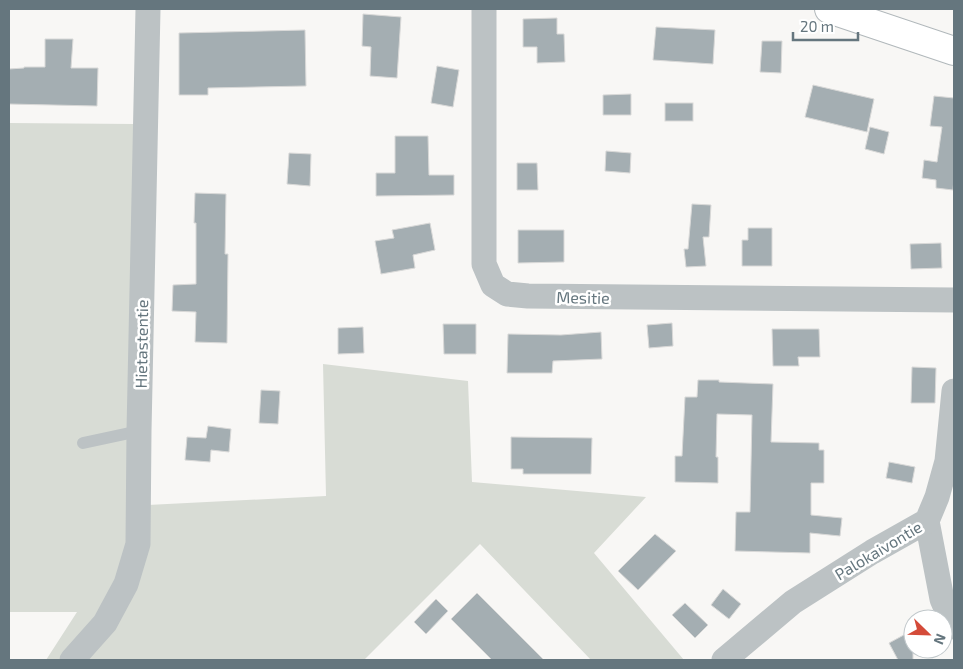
<svg xmlns="http://www.w3.org/2000/svg" width="963" height="669" font-family="'Exo 2',sans-serif">
  <style>
    .green { fill: #d8dcd5 }
    .building { fill: #a4aeb2; stroke: #d9d9d8 }
    .lines { fill: none; stroke-linecap: round; stroke-linejoin: round }
    .secondary-casing { stroke: #b1b8bb; stroke-width: 30 }
    .lane { stroke: #bcc2c4; stroke-width: 12 }
    .street { stroke: #bcc2c4; stroke-width: 25 }
    .secondary { stroke: #fff; stroke-width: 28 }
    .labels { text-anchor: middle; dominant-baseline: central; stroke-width: 5; stroke-linejoin: round; paint-order: stroke }
    .street-label { font-size: 16px; fill: #65767e; stroke: #fff }
  </style>
  <rect width="100%" height="100%" fill="#f8f7f5"/>
  <path class="green" d="M 9,123 L 134,124 L 128,506 L 326,496 L 323,364 L 468,381 L 472,482 L 646,497 L 594,553 L 684,660 L 591,660 L 480,544 L 364,660 L 46,660 L 77,612 L 9,612 Z"/>
  <g class="building">
    <path d="M 363,14 L 401,17 L 397,78 L 370,76 L 371,47 L 362,46 Z"/>
    <path d="M 557,18 L 557,34 L 564,34 L 565,62 L 537,63 L 537,47 L 523,47 L 523,19 Z"/>
    <path d="M 656,27 L 715,30 L 713,64 L 653,60 Z"/>
    <path d="M 305,30 L 306,86 L 208,88 L 208,95 L 179,95 L 179,33 Z"/>
    <path d="M 45,39 L 73,39 L 71,68 L 98,68 L 97,106 L 9,104 L 9,69 L 24,68 L 24,67 L 45,67 Z"/>
    <path d="M 762,41 L 782,41 L 781,73 L 760,72 Z"/>
    <path d="M 437,66 L 459,70 L 453,107 L 431,103 Z"/>
    <path d="M 813,85 L 874,99 L 867,132 L 805,117 Z"/>
    <path d="M 631,94 L 631,115 L 603,115 L 603,95 Z"/>
    <path d="M 934,96 L 954,98 L 954,179 L 953,190 L 936,188 L 936,180 L 922,178 L 924,160 L 937,162 L 942,127 L 930,126 Z"/>
    <rect x="665" y="103" width="28" height="18"/>
    <path d="M 870,127 L 889,132 L 884,154 L 865,149 Z"/>
    <path d="M 395,136 L 428,136 L 429,175 L 454,175 L 454,195 L 376,196 L 376,173 L 395,173 Z"/>
    <path d="M 606,151 L 631,153 L 630,173 L 605,171 Z"/>
    <path d="M 289,153 L 311,154 L 310,186 L 287,184 Z"/>
    <path d="M 517,163 L 537,163 L 538,190 L 517,190 Z"/>
    <path d="M 195,193 L 226,194 L 225,254 L 228,254 L 227,343 L 195,342 L 196,312 L 172,311 L 173,285 L 196,284 L 196,223 L 194,223 Z"/>
    <path d="M 692,204 L 711,205 L 709,237 L 703,237 L 706,266 L 686,267 L 684,249 L 688,249 Z"/>
    <path d="M 430,223 L 435,250 L 413,255 L 415,268 L 381,274 L 375,241 L 394,238 L 392,230 Z"/>
    <path d="M 748,228 L 772,228 L 772,266 L 742,266 L 742,240 L 748,240 Z"/>
    <path d="M 518,230 L 564,230 L 564,262 L 518,263 Z"/>
    <path d="M 941,243 L 942,268 L 911,269 L 910,244 Z"/>
    <path d="M 672,323 L 673,346 L 649,348 L 647,325 Z"/>
    <path d="M 443,324 L 476,324 L 476,354 L 444,354 Z"/>
    <path d="M 363,327 L 364,353 L 338,354 L 338,328 Z"/>
    <path d="M 772,329 L 819,329 L 820,357 L 798,357 L 799,366 L 773,366 Z"/>
    <path d="M 601,332 L 602,359 L 553,361 L 552,373 L 507,373 L 508,334 L 561,335 Z"/>
    <path d="M 912,367 L 936,368 L 935,403 L 911,403 Z"/>
    <path d="M 698,380 L 719,380 L 719,382 L 773,384 L 771,442 L 819,443 L 819,450 L 824,450 L 824,483 L 811,483 L 811,515 L 842,518 L 840,536 L 810,533 L 810,553 L 735,551 L 736,512 L 750,512 L 752,415 L 717,414 L 716,457 L 718,457 L 718,483 L 675,482 L 675,456 L 682,456 L 685,397 L 697,397 Z"/>
    <path d="M 261,390 L 280,391 L 278,424 L 259,423 Z"/>
    <path d="M 208,426 L 231,429 L 229,452 L 211,450 L 210,462 L 185,460 L 187,437 L 206,438 Z"/>
    <path d="M 511,437 L 592,438 L 591,474 L 523,474 L 523,469 L 511,469 Z"/>
    <path d="M 889,462 L 915,467 L 912,483 L 886,478 Z"/>
    <path d="M 655,534 L 676,551 L 638,590 L 618,571 Z"/>
    <path d="M 723,589 L 741,604 L 729,619 L 711,605 Z"/>
    <path d="M 477,593 L 544,660 L 492,660 L 451,619 Z"/>
    <path d="M 436,599 L 448,611 L 426,634 L 414,622 Z"/>
    <path d="M 685,603 L 708,625 L 695,638 L 672,615 Z"/>
    <path d="M 913,630 L 913,660 L 898,660 L 889,643 Z"/>
  </g>
  <g class="lines">
    <defs>
      <path id="secondary" d="M 829,9 L 954,51"/>
    </defs>
    <use href="#secondary" class="secondary-casing"/>
    <path class="lane" d="M 83,443 L 139,431"/>
    <g class="street">
      <path d="M 484,9 L 484,264 L 493,285 L 507,294 L 528,296 L 954,300"/>
      <path d="M 927,521 L 942,599 L 954,627"/>
      <path d="M 72,660 L 105,623 L 126,584 L 138,544 L 139,431 L 148,9"/>
      <path d="M 724,660 L 793,602 L 872,552 L 927,521 L 937,497 L 947,461 L 954,391"/>
    </g>
    <use href="#secondary" class="secondary"/>
  </g>
  <g class="labels">
    <g class="street-label">
      <text transform="translate(583 297) rotate(1)">Mesitie</text>
      <text transform="translate(141 344) rotate(-89)">Hietastentie</text>
      <text transform="translate(878 550) rotate(-31)">Palokaivontie</text>
    </g>
  </g>
  <rect width="963" height="669" fill="none" stroke="#65767e" stroke-width="20"/>
  <g transform="translate(928 634) rotate(113)"><circle r="24" fill="#ffffff" stroke="#c1c8cb"/>
  <path d="M0-4L9 19L0 12L-9 19Z" fill="#d44b39"/>
  <text y="-8" font-size="14" font-weight="bold" text-anchor="middle" fill="#65767e">N</text>
  </g>
  <path d="M793 32v8h65v-8" fill="none" stroke="#65767e" stroke-width="2.5"/>
  <text x="800" y="32" font-size="15" fill="#65767e" stroke="#ffffff" stroke-width="4" paint-order="stroke">20 m</text>
</svg>
